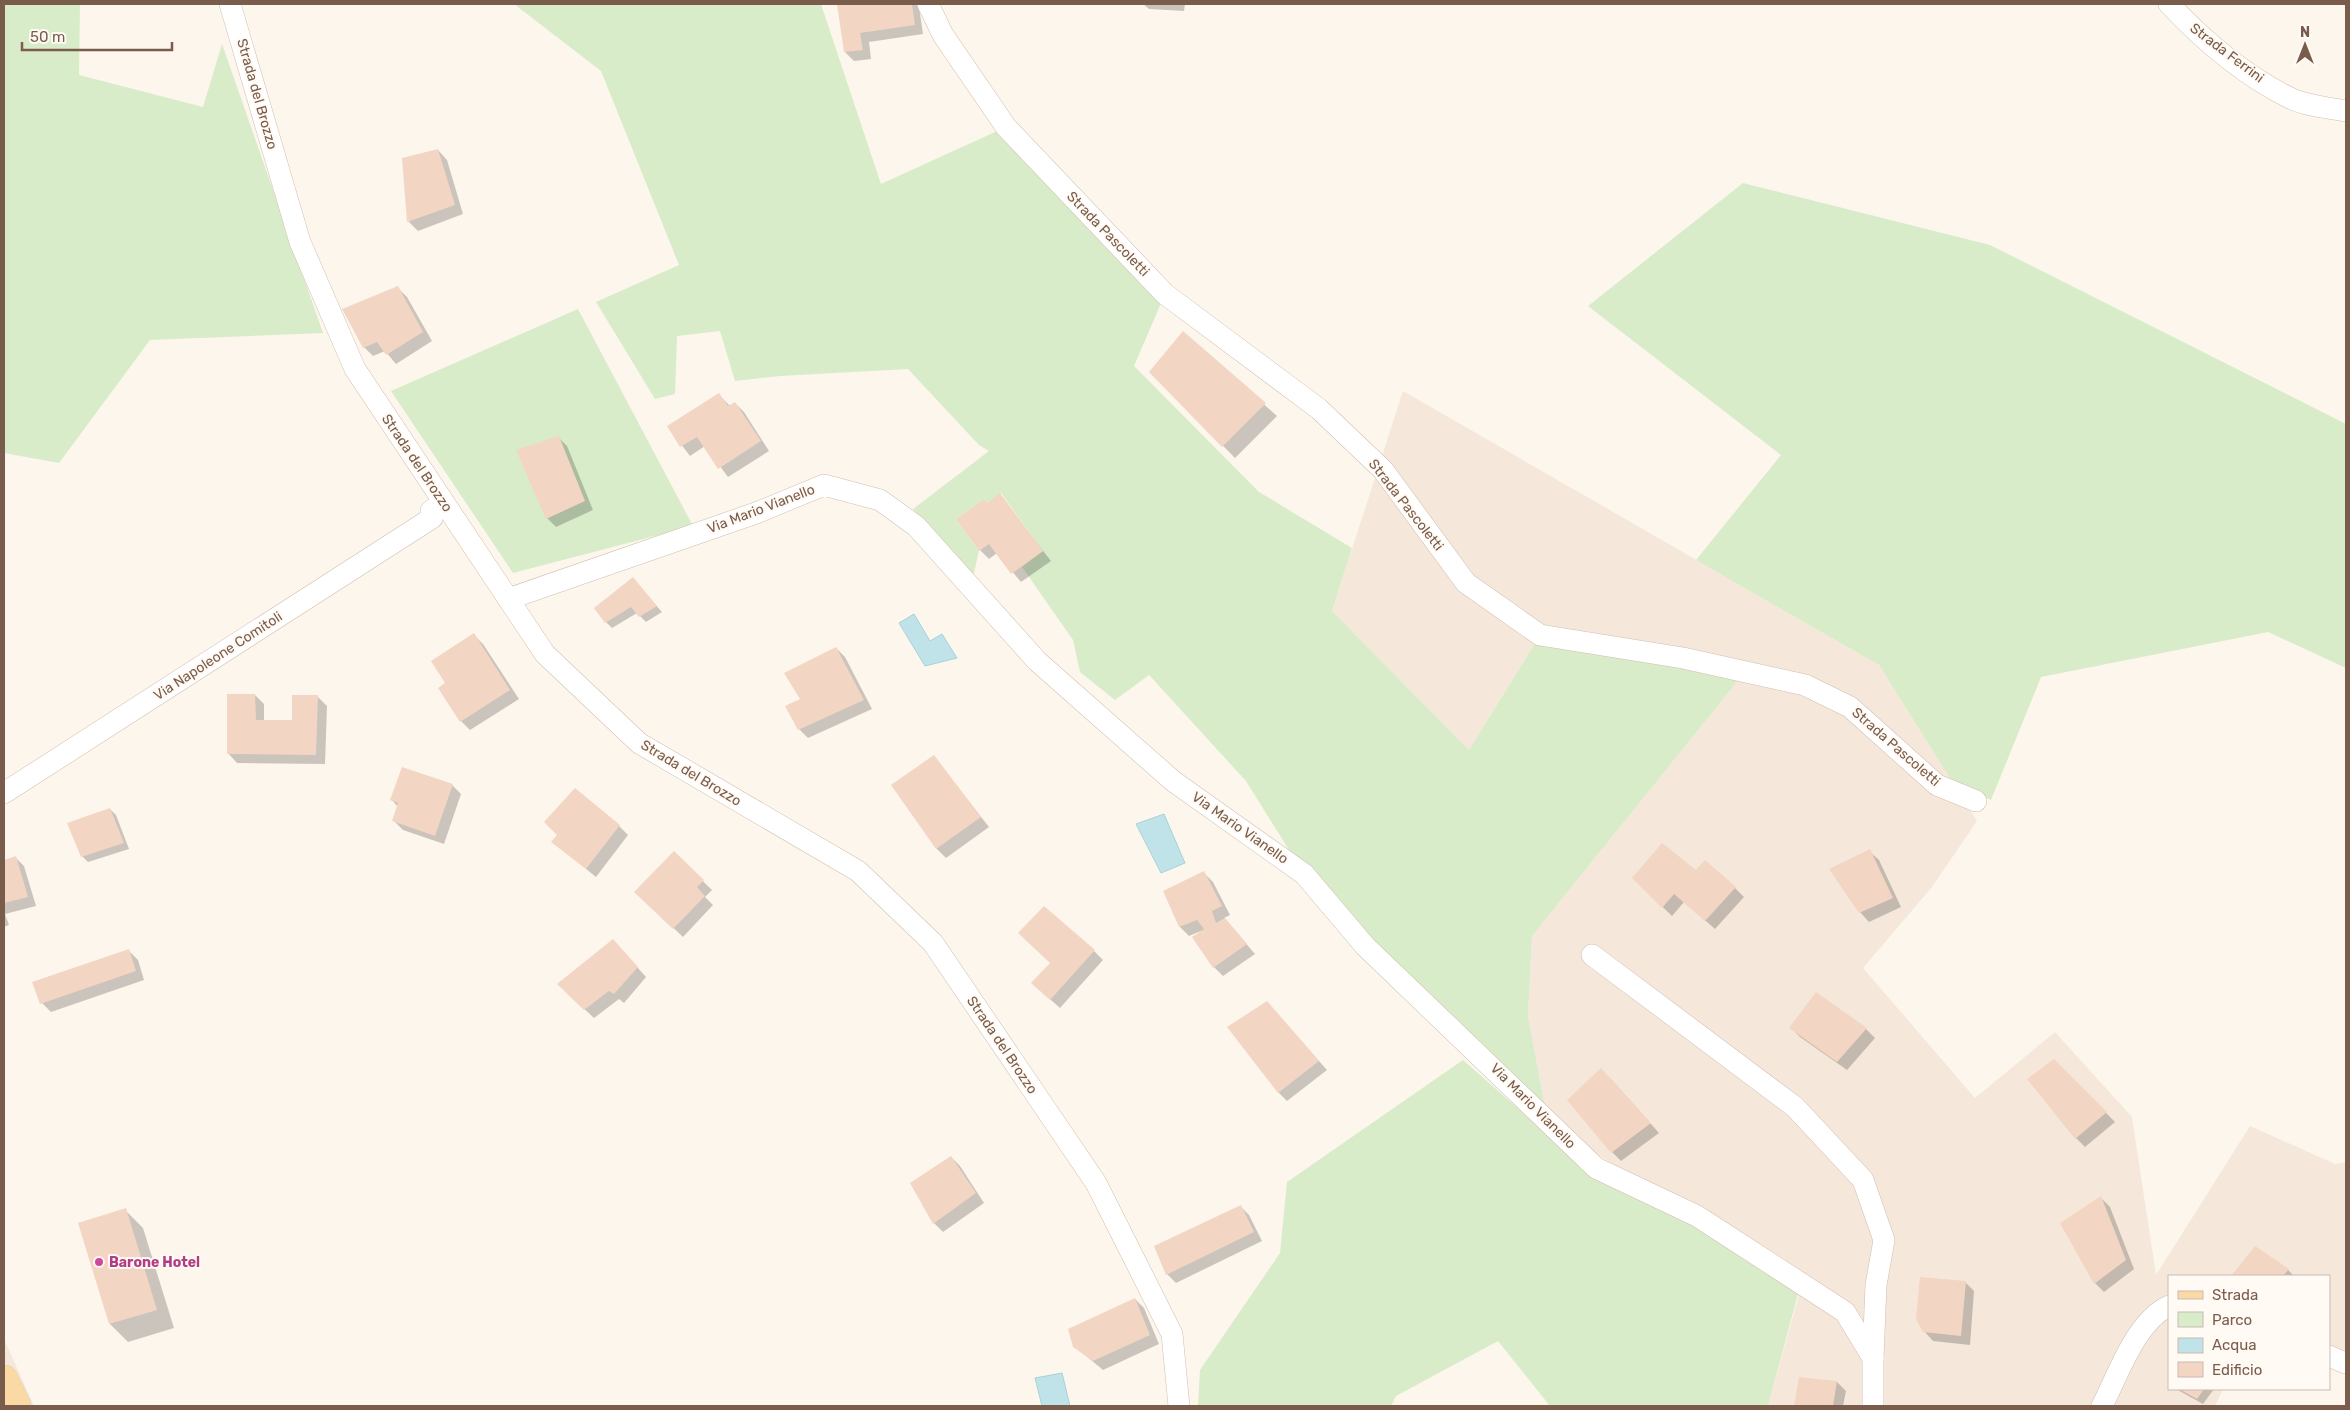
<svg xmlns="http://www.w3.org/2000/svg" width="2350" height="1410" font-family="Rubik,sans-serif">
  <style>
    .residential { fill: #f5e8da }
    .green { fill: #d8ecc9 }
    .water { fill: #bfe3e8; stroke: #a5d3da }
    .shadow { fill: #0003 }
    .building { fill: #f3d5c3 }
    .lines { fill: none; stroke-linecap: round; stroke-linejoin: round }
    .minor-casing { stroke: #d1beb0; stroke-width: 22 }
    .major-casing { stroke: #dad1cd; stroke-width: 29 }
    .minor { stroke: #fff; stroke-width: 21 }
    .major { stroke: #fbd9a5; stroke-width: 28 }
    .hotel-dot { fill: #d1479c; stroke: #fffaf3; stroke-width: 2 }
    .labels { text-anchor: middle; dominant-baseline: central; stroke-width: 4; stroke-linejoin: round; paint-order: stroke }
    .street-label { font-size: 14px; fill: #7a5c4d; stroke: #fffaf3 }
    .hotel-label { font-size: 14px; font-weight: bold; fill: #b23c85; stroke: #fffaf3; text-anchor: start }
  </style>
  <rect width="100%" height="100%" fill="#fdf6ec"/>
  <g class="residential">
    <path d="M 1403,391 L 1879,665 L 1977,821 L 1932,887 L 1863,968 L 1975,1098 L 2055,1032 L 2132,1117 L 2156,1275 L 2250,1126 L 2335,1164 L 2346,1162 L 2346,1362 L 2329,1356 L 2329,1276 L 2169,1276 L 2169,1389 L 2223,1389 L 2215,1406 L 1768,1406 L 1802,1284 L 1548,1123 L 1528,1016 L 1532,936 L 1745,672 L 1540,635 L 1469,750 L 1332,611 Z"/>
    <path d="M 4,1339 L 34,1406 L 4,1406 Z"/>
  </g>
  <g class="green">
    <path d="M 4,4 L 80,4 L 79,75 L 203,107 L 222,44 L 323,333 L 150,340 L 59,463 L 4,453 Z"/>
    <path d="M 514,4 L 821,4 L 881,184 L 1006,127 L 1165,294 L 1134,366 L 1259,492 L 1352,548 L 1332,611 L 1469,750 L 1540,635 L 1745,672 L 1532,936 L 1528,1016 L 1548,1123 L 1304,874 L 1246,781 L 1149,675 L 1115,700 L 1080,672 L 1073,640 L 1022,567 L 1043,551 L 1001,493 L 987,503 L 984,499 L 956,519 L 979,551 L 973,577 L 913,509 L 989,451 L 979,445 L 908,369 L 780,376 L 735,381 L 720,331 L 677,336 L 675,394 L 655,399 L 596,302 L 679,265 L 601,71 Z"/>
    <path d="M 1743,183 L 1990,245 L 2346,424 L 2346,668 L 2268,632 L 2041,677 L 1991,800 L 1953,783 L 1879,665 L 1696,560 L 1781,455 L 1588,306 Z"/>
    <path d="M 578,309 L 693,526 L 513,573 L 391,391 Z"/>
    <path d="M 1463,1060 L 1591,1173 L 1692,1222 L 1798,1294 L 1768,1406 L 1550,1406 L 1498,1341 L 1396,1396 L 1391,1406 L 1198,1406 L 1200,1370 L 1280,1253 L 1287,1182 Z"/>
  </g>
  <g class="water">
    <path d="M 914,614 L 930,641 L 942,634 L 957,658 L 925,666 L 899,623 Z"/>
    <path d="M 1164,814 L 1185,863 L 1161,873 L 1136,824 Z"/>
    <path d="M 1062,1373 L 1070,1406 L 1042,1406 L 1035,1378 Z"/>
  </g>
  <g class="shadow">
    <path d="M 838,4 L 915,4 L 919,7 L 923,34 L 869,42 L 871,59 L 854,61 L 845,52 Z"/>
    <path d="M 1143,4 L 1185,4 L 1184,11 L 1149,9 Z"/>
    <path d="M 438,150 L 447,160 L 463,214 L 418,231 L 409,222 L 403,159 Z"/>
    <path d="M 398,288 L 407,297 L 432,341 L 396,364 L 385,351 L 373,356 L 364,347 Z"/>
    <path d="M 1183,333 L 1277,416 L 1235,458 L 1150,372 Z"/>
    <path d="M 718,394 L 730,406 L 735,403 L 744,412 L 769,451 L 728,477 L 705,446 L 690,456 L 668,427 Z"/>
    <path d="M 558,437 L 567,446 L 593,510 L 556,527 L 547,518 Z"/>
    <path d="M 1000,495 L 1051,561 L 1021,582 L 997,553 L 989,559 L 980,550 L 987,504 Z"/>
    <path d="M 638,585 L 662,612 L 646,622 L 637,613 L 612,628 L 606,622 Z"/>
    <path d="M 474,635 L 483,644 L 519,699 L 470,730 L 461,721 L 440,688 L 447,684 Z"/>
    <path d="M 836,648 L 845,657 L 872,709 L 808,738 L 799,729 Z"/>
    <path d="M 255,695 L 264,704 L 264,721 L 293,721 L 318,697 L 327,706 L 325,764 L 237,763 L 228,753 Z"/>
    <path d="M 934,757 L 989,827 L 946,858 L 937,849 L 893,785 Z"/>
    <path d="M 452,785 L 461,794 L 444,844 L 403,830 L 394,821 L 398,807 L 392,800 Z"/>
    <path d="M 110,809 L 116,815 L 129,849 L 88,862 L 82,856 Z"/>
    <path d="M 619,826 L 628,835 L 596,877 L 553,842 L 559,835 Z"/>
    <path d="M 1869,851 L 1879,860 L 1901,907 L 1869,922 L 1860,912 Z"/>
    <path d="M 674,853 L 712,890 L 705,897 L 713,905 L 683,937 L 636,892 Z"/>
    <path d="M 15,857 L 24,866 L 36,906 L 5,914 L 9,925 L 4,927 L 4,861 Z"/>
    <path d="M 1697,872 L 1735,888 L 1744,897 L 1715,929 L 1684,902 L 1672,916 L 1633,878 Z"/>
    <path d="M 1204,873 L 1213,882 L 1230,915 L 1224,918 L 1255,954 L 1223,976 L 1214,967 L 1201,931 L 1189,936 L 1180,927 L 1165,891 Z"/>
    <path d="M 622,950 L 646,977 L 624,1003 L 619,999 L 594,1018 L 558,984 Z"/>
    <path d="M 129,951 L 138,960 L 144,980 L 51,1012 L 42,1003 Z"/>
    <path d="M 1094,951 L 1103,960 L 1060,1008 L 1042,992 Z"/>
    <path d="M 1267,1002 L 1327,1070 L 1287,1101 L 1278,1092 Z"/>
    <path d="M 1791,1028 L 1866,1029 L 1875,1038 L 1847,1070 L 1800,1037 Z"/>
    <path d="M 2054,1060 L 2115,1122 L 2085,1147 L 2076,1138 Z"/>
    <path d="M 1610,1078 L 1659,1133 L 1621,1161 L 1612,1152 Z"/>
    <path d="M 951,1157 L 960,1166 L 984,1203 L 943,1232 L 934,1223 Z"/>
    <path d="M 2101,1198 L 2110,1207 L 2134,1269 L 2104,1292 L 2095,1283 L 2062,1223 Z"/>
    <path d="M 1240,1206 L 1249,1215 L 1262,1241 L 1176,1283 L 1167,1274 Z"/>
    <path d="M 125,1210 L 143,1228 L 174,1328 L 128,1342 L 110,1324 L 79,1223 Z"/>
    <path d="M 2255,1248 L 2288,1270 L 2294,1276 L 2233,1276 Z"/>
    <path d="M 1965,1282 L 1974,1291 L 1970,1345 L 1933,1341 L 1924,1331 Z"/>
    <path d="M 1135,1299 L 1144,1308 L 1159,1344 L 1103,1370 L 1074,1346 Z"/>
    <path d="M 1800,1379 L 1837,1382 L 1846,1391 L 1843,1406 L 1795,1406 Z"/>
    <path d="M 2176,1389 L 2214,1389 L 2203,1404 Z"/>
  </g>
  <g class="building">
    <path d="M 837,4 L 912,4 L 915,25 L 860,33 L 863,50 L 844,52 Z"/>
    <path d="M 438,149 L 455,205 L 407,222 L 402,158 Z"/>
    <path d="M 398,286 L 423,332 L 386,355 L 377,342 L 363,348 L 342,309 Z"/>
    <path d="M 1183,331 L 1266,403 L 1222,447 L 1149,372 Z"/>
    <path d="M 719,393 L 728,406 L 735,402 L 761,441 L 718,469 L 697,437 L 680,447 L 667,426 Z"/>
    <path d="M 559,436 L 585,501 L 546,519 L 516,450 Z"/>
    <path d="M 1000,493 L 1043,551 L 1011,574 L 989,544 L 979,551 L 956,519 L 984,499 L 987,503 Z"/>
    <path d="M 633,577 L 657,606 L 639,617 L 631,607 L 605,623 L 594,608 Z"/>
    <path d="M 474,633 L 510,690 L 460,722 L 438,688 L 445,683 L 431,661 Z"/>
    <path d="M 836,647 L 864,700 L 798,730 L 785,706 L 800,699 L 784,673 Z"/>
    <path d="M 227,694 L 255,694 L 256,720 L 292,720 L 292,695 L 318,695 L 316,755 L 227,754 Z"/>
    <path d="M 934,755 L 981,817 L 936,849 L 891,785 Z"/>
    <path d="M 402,767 L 453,784 L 435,836 L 392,821 L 398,803 L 390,800 Z"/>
    <path d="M 575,788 L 620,825 L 586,869 L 551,842 L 557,835 L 544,822 Z"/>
    <path d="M 110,808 L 124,843 L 81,857 L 67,823 Z"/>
    <path d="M 1662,843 L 1696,870 L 1705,860 L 1736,887 L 1705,921 L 1674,894 L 1662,908 L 1632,878 Z"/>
    <path d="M 1870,849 L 1893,898 L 1859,913 L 1829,869 Z"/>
    <path d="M 674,851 L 704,880 L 697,887 L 705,896 L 673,929 L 634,892 Z"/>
    <path d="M 16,856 L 28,897 L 4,903 L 4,860 Z"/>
    <path d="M 1204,871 L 1222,906 L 1212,911 L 1216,923 L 1225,918 L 1247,944 L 1213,968 L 1192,937 L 1204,929 L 1197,920 L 1179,927 L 1163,891 Z"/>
    <path d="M 1044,906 L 1095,950 L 1050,1000 L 1031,983 L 1050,963 L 1018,933 Z"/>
    <path d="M 613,939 L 638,967 L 614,994 L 609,991 L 584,1010 L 557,984 Z"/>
    <path d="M 129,949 L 136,971 L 40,1004 L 32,982 Z"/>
    <path d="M 1816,992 L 1867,1028 L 1837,1062 L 1789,1028 Z"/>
    <path d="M 1267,1001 L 1319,1061 L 1278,1093 L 1227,1027 Z"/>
    <path d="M 2054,1059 L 2107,1112 L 2075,1139 L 2027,1079 Z"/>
    <path d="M 1601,1068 L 1651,1123 L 1611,1153 L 1567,1100 Z"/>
    <path d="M 951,1156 L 976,1193 L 933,1224 L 910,1183 Z"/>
    <path d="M 2101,1196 L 2126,1260 L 2094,1284 L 2060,1223 Z"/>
    <path d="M 1241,1205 L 1254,1232 L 1166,1275 L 1154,1246 Z"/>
    <path d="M 126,1208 L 157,1310 L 109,1324 L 78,1223 Z"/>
    <path d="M 2255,1246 L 2289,1269 L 2283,1276 L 2231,1276 Z"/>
    <path d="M 1920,1277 L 1966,1281 L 1961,1336 L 1923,1332 L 1916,1319 Z"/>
    <path d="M 1135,1298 L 1150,1335 L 1093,1361 L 1073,1347 L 1068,1329 Z"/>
    <path d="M 1799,1377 L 1837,1381 L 1833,1406 L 1794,1406 Z"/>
    <path d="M 2179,1389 L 2204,1389 L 2197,1399 Z"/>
  </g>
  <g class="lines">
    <defs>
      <g id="minor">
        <path d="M 230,4 L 300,242 L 355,369 L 545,654 L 639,743 L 858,871 L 933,943 L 1096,1183 L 1172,1334 L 1179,1406"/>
        <path d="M 928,4 L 943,35 L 1006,127 L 1165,294 L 1319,409 L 1383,470 L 1466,583 L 1540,635 L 1683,658 L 1805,685 L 1850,707 L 1937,785 L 1976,801"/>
        <path d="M 2169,4 C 2203,40 2245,76 2290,98 C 2306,106 2329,108 2346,111"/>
        <path d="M 508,599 L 756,513 L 824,485 L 880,500 L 916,526 L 1037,661 L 1173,781 L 1304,874 L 1365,946 L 1596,1168 L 1697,1216 L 1845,1312 L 1873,1358 L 1873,1406"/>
        <path d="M 4,793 L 432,518 L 431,511 L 443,502"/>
        <path d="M 1592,955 L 1795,1107 L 1863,1180 L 1884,1240 L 1876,1285 L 1873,1358"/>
        <path d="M 2329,1356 L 2345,1363"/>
        <path d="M 2102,1406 C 2118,1375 2136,1321 2169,1306"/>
      </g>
      <path id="major" d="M 4,1379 L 17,1406"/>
    </defs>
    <use href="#minor" class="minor-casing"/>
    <use href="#major" class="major-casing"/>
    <use href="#minor" class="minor"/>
    <use href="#major" class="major"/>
  </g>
  <circle class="hotel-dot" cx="99" cy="1262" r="5"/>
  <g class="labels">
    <g class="street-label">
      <text transform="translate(2227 53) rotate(37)">Strada Ferrini</text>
      <text transform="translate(257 94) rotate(74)">Strada del Brozzo</text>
      <text transform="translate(1108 234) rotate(46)">Strada Pascoletti</text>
      <text transform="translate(417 463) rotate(56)">Strada del Brozzo</text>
      <text transform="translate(1406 505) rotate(52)">Strada Pascoletti</text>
      <text transform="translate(761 509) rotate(-21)">Via Mario Vianello</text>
      <text transform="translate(218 656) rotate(-33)">Via Napoleone Comitoli</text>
      <text transform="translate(1896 747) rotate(41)">Strada Pascoletti</text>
      <text transform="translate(691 773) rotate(31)">Strada del Brozzo</text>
      <text transform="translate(1240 828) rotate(35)">Via Mario Vianello</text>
      <text transform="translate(1002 1045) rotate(56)">Strada del Brozzo</text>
      <text transform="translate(1533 1106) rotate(45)">Via Mario Vianello</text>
    </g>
    <g class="hotel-label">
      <text x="109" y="1262">Barone Hotel</text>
    </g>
  </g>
  <rect width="2350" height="1410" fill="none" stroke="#7a5c4d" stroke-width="10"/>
  <rect x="2168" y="1275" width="162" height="115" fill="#fffaf3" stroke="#cabbb1"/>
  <rect x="2178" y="1291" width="25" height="8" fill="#fbd9a5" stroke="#cabbb1"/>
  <text x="2212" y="1300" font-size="15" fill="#7a5c4d">Strada</text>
  <rect x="2178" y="1312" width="25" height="15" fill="#d8ecc9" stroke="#cabbb1"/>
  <text x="2212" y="1325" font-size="15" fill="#7a5c4d">Parco</text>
  <rect x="2178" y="1338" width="25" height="15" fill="#bfe3e8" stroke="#cabbb1"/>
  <text x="2212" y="1350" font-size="15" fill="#7a5c4d">Acqua</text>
  <rect x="2178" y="1362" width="25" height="15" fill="#f3d5c3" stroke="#cabbb1"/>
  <text x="2212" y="1375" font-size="15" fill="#7a5c4d">Edificio</text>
  <g transform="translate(2305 45)" stroke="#fffaf3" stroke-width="4" paint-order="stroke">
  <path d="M0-4L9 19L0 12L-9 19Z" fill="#7a5c4d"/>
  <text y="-8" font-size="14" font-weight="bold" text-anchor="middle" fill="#7a5c4d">N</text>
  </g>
  <path d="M22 42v8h150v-8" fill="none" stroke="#7a5c4d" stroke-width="2.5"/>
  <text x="30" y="42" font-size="15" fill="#7a5c4d" stroke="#fffaf3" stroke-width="4" paint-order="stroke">50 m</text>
</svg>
